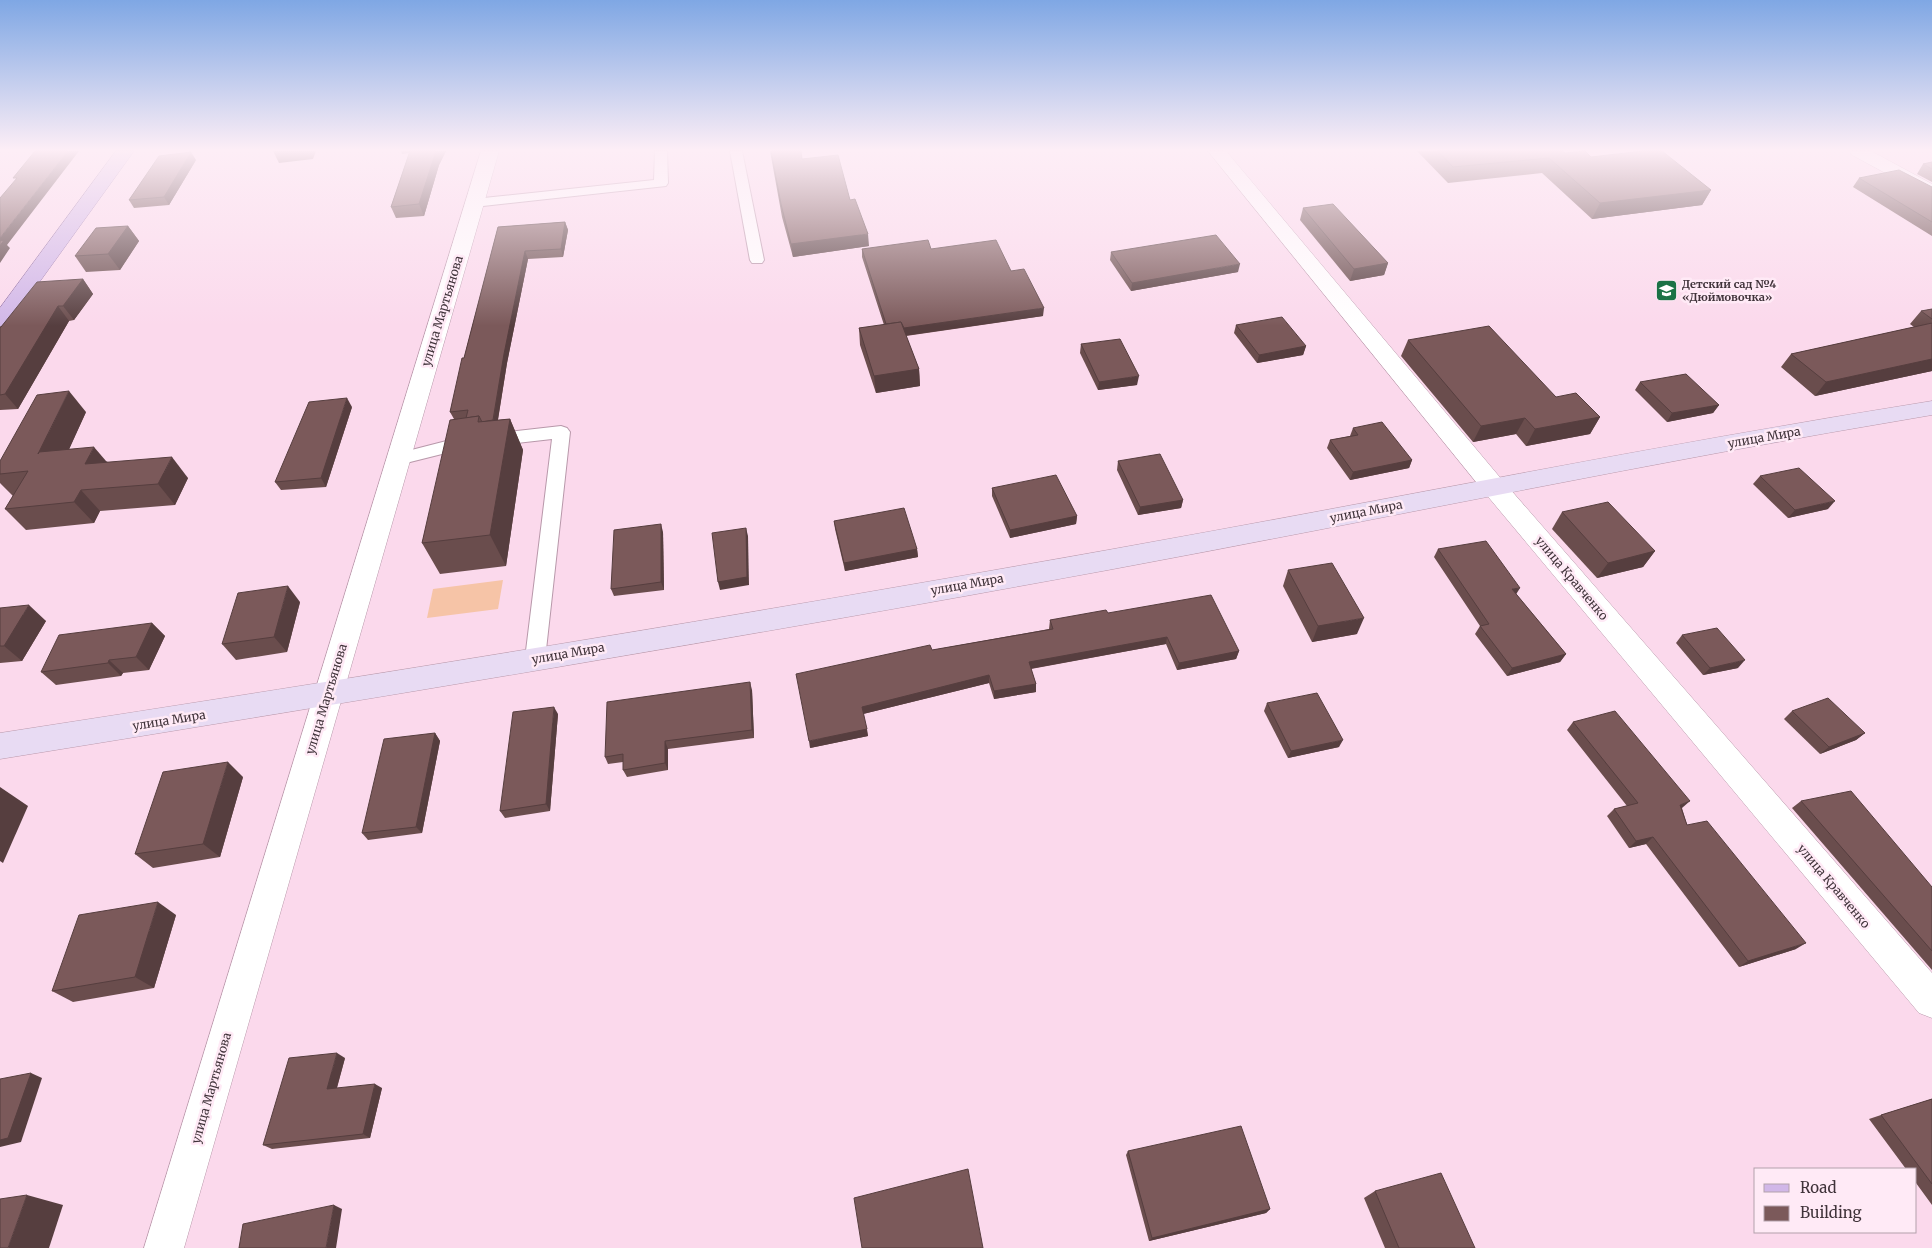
<svg xmlns="http://www.w3.org/2000/svg" width="1932" height="1248" font-family="Merriweather,serif">
  <style>
    .green { fill: #f6c4a7 }
    .lines { fill: none; stroke-linecap: round; stroke-linejoin: round }
    .service-casing { stroke: #b898aa; stroke-width: 2 }
    .minor-casing { stroke: #b898aa; stroke-width: 1 }
    .tertiary-casing { stroke: #b898aa; stroke-width: 1 }
    .secondary-casing { stroke: #b898aa; stroke-width: 1 }
    .primary-casing { stroke: #8b6aa1; stroke-width: 1 }
    .service { fill: #fff; fill-rule: evenodd }
    .minor { fill: #fff; fill-rule: evenodd }
    .tertiary { fill: #fff; fill-rule: evenodd }
    .secondary { fill: #e8dbf3; fill-rule: evenodd }
    .primary { fill: #d1b7e8; fill-rule: evenodd }
    .wall { fill: #6a4d4d }
    .shaded-wall { fill: #563e3f }
    .building { fill: #7b595a; stroke: #563e3f }
    .labels { text-anchor: middle; dominant-baseline: central; stroke-width: 5; stroke-linejoin: round; paint-order: stroke }
    .far-poi-label { font-size: 11px; font-weight: bold; fill: #40333a; stroke: #ffeaf6; text-anchor: start }
    .street-label { font-size: 12px; fill: #40333a; stroke: #ffeaf6 }
  </style>
  <rect width="100%" height="100%" fill="#fbd9ec"/>
  <path class="green" d="M 503,580 L 498,609 L 427,618 L 433,589 Z"/>
  <g class="lines">
    <defs>
      <g id="service">
        <path d="M 655,151 L 667,151 L 668,183 L 666,186 L 474,207 L 467,203 L 474,199 L 654,180 Z"/>
        <path d="M 730,151 L 742,151 L 764,260 L 762,263 L 752,263 L 750,260 Z"/>
        <path d="M 561,426 L 567,428 L 570,432 L 545,659 L 542,665 L 535,667 L 528,665 L 525,659 L 552,439 L 462,449 L 398,465 L 392,463 L 389,459 L 392,455 L 462,437 Z"/>
      </g>
      <g id="minor">
        <path d="M 481,151 L 499,151 L 184,1248 L 144,1248 Z"/>
        <path d="M 1849,151 L 1871,151 L 1932,184 L 1932,196 L 1926,195 L 1852,155 Z"/>
        <path d="M 1494,478 L 1503,481 L 1932,973 L 1932,1018 L 1919,1013 L 1485,493 L 1482,487 L 1485,481 Z"/>
      </g>
      <path id="tertiary" d="M 1208,151 L 1226,151 L 1503,481 L 1506,487 L 1503,493 L 1494,496 L 1485,493 Z"/>
      <path id="secondary" d="M 1932,401 L 1932,415 C 1656,461 1383,519 1108,570 C 740,638 370,699 0,759 L 0,733 C 370,676 740,616 1108,550 C 1383,501 1656,445 1932,401 Z"/>
      <path id="primary" d="M 116,151 L 134,151 L 7,327 L 0,329 L 0,308 Z"/>
    </defs>
    <use href="#service" class="service-casing"/>
    <use href="#minor" class="minor-casing"/>
    <use href="#tertiary" class="tertiary-casing"/>
    <use href="#secondary" class="secondary-casing"/>
    <use href="#primary" class="primary-casing"/>
    <use href="#service" class="service"/>
    <use href="#minor" class="minor"/>
    <use href="#tertiary" class="tertiary"/>
    <use href="#secondary" class="secondary"/>
    <use href="#primary" class="primary"/>
  </g>
  <g class="wall">
    <path d="M 401,151 L 446,151 L 439,165 L 424,216 L 396,218 L 391,207 L 409,153 L 402,154 Z"/>
    <path d="M 770,151 L 801,151 L 802,159 L 869,246 L 793,257 L 782,217 Z"/>
    <path d="M 1417,151 L 1562,151 L 1565,153 L 1591,157 L 1711,190 L 1702,205 L 1592,219 L 1542,173 L 1448,183 Z"/>
    <path d="M 196,160 L 169,205 L 134,208 L 129,200 Z"/>
    <path d="M 1932,162 L 1932,182 L 1917,174 L 1923,164 Z"/>
    <path d="M 1859,178 L 1932,187 L 1932,236 L 1853,187 Z"/>
    <path d="M 1303,208 L 1388,263 L 1384,275 L 1350,281 L 1300,220 Z"/>
    <path d="M 565,222 L 568,230 L 563,257 L 528,259 L 507,363 L 498,420 L 510,419 L 523,450 L 506,566 L 440,574 L 422,543 L 454,419 L 450,412 L 498,227 Z"/>
    <path d="M 128,226 L 139,241 L 120,270 L 86,272 L 75,256 Z"/>
    <path d="M 862,249 L 931,249 L 1011,271 L 1043,316 L 906,336 L 919,369 L 920,386 L 876,393 L 860,345 L 859,328 L 884,325 L 862,257 Z"/>
    <path d="M 1111,252 L 1238,272 L 1131,291 L 1110,260 Z"/>
    <path d="M 83,279 L 93,294 L 74,320 L 69,321 L 18,409 L 0,410 L 0,327 Z"/>
    <path d="M 1932,309 L 1932,371 L 1815,396 L 1781,367 L 1791,354 L 1914,327 L 1910,324 L 1921,311 Z"/>
    <path d="M 1236,325 L 1306,346 L 1303,355 L 1257,363 L 1234,333 Z"/>
    <path d="M 1408,340 L 1556,397 L 1600,417 L 1590,434 L 1526,446 L 1516,434 L 1473,442 L 1401,356 Z"/>
    <path d="M 1081,344 L 1137,385 L 1098,390 L 1080,353 Z"/>
    <path d="M 1640,382 L 1719,405 L 1713,413 L 1667,422 L 1635,390 Z"/>
    <path d="M 352,407 L 326,487 L 281,490 L 275,482 Z"/>
    <path d="M 86,412 L 69,449 L 108,462 L 188,478 L 175,505 L 100,511 L 94,523 L 26,530 L 5,509 L 13,496 L 0,483 L 0,461 Z"/>
    <path d="M 1353,428 L 1412,460 L 1409,468 L 1350,480 L 1327,448 L 1330,440 L 1350,436 Z"/>
    <path d="M 1118,461 L 1183,500 L 1181,508 L 1138,515 L 1117,470 Z"/>
    <path d="M 1760,476 L 1828,509 L 1788,518 L 1753,484 Z"/>
    <path d="M 992,488 L 1077,516 L 1076,524 L 1010,538 L 992,496 Z"/>
    <path d="M 1562,512 L 1655,551 L 1643,567 L 1597,578 L 1552,529 Z"/>
    <path d="M 834,521 L 917,549 L 918,557 L 845,571 L 835,529 Z"/>
    <path d="M 663,532 L 664,590 L 614,596 L 611,589 Z"/>
    <path d="M 1438,549 L 1516,594 L 1566,654 L 1560,662 L 1507,676 L 1475,634 L 1480,626 L 1434,557 Z"/>
    <path d="M 1288,570 L 1357,634 L 1312,642 L 1283,586 Z"/>
    <path d="M 300,602 L 287,652 L 236,660 L 222,644 Z"/>
    <path d="M 0,608 L 46,621 L 22,661 L 0,663 Z"/>
    <path d="M 1108,613 L 1239,651 L 1236,659 L 1177,670 L 1166,644 L 1031,669 L 1036,684 L 1036,692 L 994,699 L 989,683 L 863,714 L 868,736 L 810,748 L 932,650 L 1049,629 L 1050,620 Z"/>
    <path d="M 152,623 L 165,636 L 149,670 L 123,673 L 121,676 L 56,685 L 41,672 Z"/>
    <path d="M 1682,635 L 1738,668 L 1703,675 L 1676,643 Z"/>
    <path d="M 752,690 L 754,738 L 668,749 L 668,770 L 627,777 L 623,770 L 623,762 L 608,764 L 605,757 Z"/>
    <path d="M 1267,703 L 1339,747 L 1288,758 L 1264,711 Z"/>
    <path d="M 1792,711 L 1865,733 L 1856,740 L 1820,754 L 1784,719 Z"/>
    <path d="M 558,714 L 550,811 L 505,818 L 500,811 Z"/>
    <path d="M 1573,722 L 1682,808 L 1687,825 L 1796,949 L 1739,967 L 1646,844 L 1629,848 L 1607,816 L 1614,809 L 1627,806 L 1567,730 Z"/>
    <path d="M 435,733 L 440,741 L 422,833 L 368,840 L 362,833 Z"/>
    <path d="M 243,777 L 220,857 L 153,868 L 135,854 Z"/>
    <path d="M 1801,801 L 1932,887 L 1932,970 L 1792,808 Z"/>
    <path d="M 176,915 L 154,988 L 73,1002 L 52,991 Z"/>
    <path d="M 345,1058 L 337,1088 L 382,1088 L 370,1138 L 272,1149 L 263,1145 Z"/>
    <path d="M 1932,1099 L 1932,1205 L 1916,1183 L 1916,1169 L 1906,1169 L 1869,1119 L 1881,1115 Z"/>
    <path d="M 1128,1151 L 1270,1209 L 1266,1213 L 1149,1241 L 1126,1155 Z"/>
    <path d="M 1375,1191 L 1475,1248 L 1385,1248 L 1364,1198 Z"/>
  </g>
  <g class="shaded-wall">
    <path d="M 68,151 L 79,151 L 7,245 L 10,248 L 0,263 L 0,238 Z"/>
    <path d="M 273,151 L 316,151 L 313,159 L 279,163 Z"/>
    <path d="M 436,151 L 446,151 L 439,165 L 424,216 L 419,204 Z"/>
    <path d="M 191,152 L 196,160 L 169,205 L 164,197 Z"/>
    <path d="M 1711,190 L 1702,205 L 1592,219 L 1600,203 Z"/>
    <path d="M 565,222 L 568,230 L 563,257 L 561,249 Z"/>
    <path d="M 128,226 L 139,241 L 120,270 L 108,254 Z"/>
    <path d="M 868,234 L 869,246 L 793,257 L 791,244 Z"/>
    <path d="M 525,251 L 528,259 L 507,363 L 496,431 L 493,423 L 504,354 Z"/>
    <path d="M 1388,263 L 1384,275 L 1350,281 L 1354,269 Z"/>
    <path d="M 1240,264 L 1238,272 L 1131,291 L 1132,283 Z"/>
    <path d="M 83,279 L 93,294 L 74,320 L 63,306 Z"/>
    <path d="M 58,306 L 69,321 L 18,409 L 5,394 Z"/>
    <path d="M 1044,308 L 1043,316 L 889,338 L 888,330 Z"/>
    <path d="M 1306,346 L 1303,355 L 1257,363 L 1259,355 Z"/>
    <path d="M 1932,359 L 1932,371 L 1815,396 L 1826,382 Z"/>
    <path d="M 919,369 L 920,386 L 876,393 L 874,376 Z"/>
    <path d="M 1139,376 L 1137,385 L 1098,390 L 1099,382 Z"/>
    <path d="M 69,391 L 86,412 L 57,476 L 38,454 Z"/>
    <path d="M 347,398 L 352,407 L 326,487 L 321,478 Z"/>
    <path d="M 1719,405 L 1713,413 L 1667,422 L 1672,413 Z"/>
    <path d="M 1600,417 L 1590,434 L 1526,446 L 1535,429 Z"/>
    <path d="M 1525,418 L 1516,434 L 1473,442 L 1481,426 Z"/>
    <path d="M 510,419 L 523,450 L 506,566 L 490,535 Z"/>
    <path d="M 94,447 L 112,468 L 85,464 Z"/>
    <path d="M 172,457 L 188,478 L 175,505 L 158,484 Z"/>
    <path d="M 1412,460 L 1409,468 L 1350,480 L 1353,472 Z"/>
    <path d="M 81,490 L 100,511 L 94,523 L 74,502 Z"/>
    <path d="M 1183,500 L 1181,508 L 1138,515 L 1140,507 Z"/>
    <path d="M 1835,501 L 1828,509 L 1788,518 L 1795,510 Z"/>
    <path d="M 1077,516 L 1076,524 L 1010,538 L 1010,530 Z"/>
    <path d="M 661,524 L 663,532 L 664,590 L 661,582 Z"/>
    <path d="M 746,528 L 748,536 L 749,585 L 720,590 L 718,582 Z"/>
    <path d="M 917,549 L 918,557 L 845,571 L 844,563 Z"/>
    <path d="M 1655,551 L 1643,567 L 1597,578 L 1608,563 Z"/>
    <path d="M 288,586 L 300,602 L 287,652 L 274,637 Z"/>
    <path d="M 1520,588 L 1515,596 L 1512,589 Z"/>
    <path d="M 29,605 L 46,621 L 22,661 L 4,646 Z"/>
    <path d="M 1364,618 L 1357,634 L 1312,642 L 1318,626 Z"/>
    <path d="M 152,623 L 165,636 L 149,670 L 136,657 Z"/>
    <path d="M 1167,637 L 1166,644 L 1029,669 L 1029,662 Z"/>
    <path d="M 1239,651 L 1236,659 L 1177,670 L 1179,663 Z"/>
    <path d="M 1566,654 L 1560,662 L 1507,676 L 1512,668 Z"/>
    <path d="M 109,660 L 123,673 L 121,676 L 108,663 Z"/>
    <path d="M 1745,660 L 1738,668 L 1703,675 L 1710,668 Z"/>
    <path d="M 989,675 L 989,683 L 863,714 L 862,707 Z"/>
    <path d="M 750,682 L 752,690 L 754,738 L 752,730 Z"/>
    <path d="M 1036,684 L 1036,692 L 994,699 L 994,691 Z"/>
    <path d="M 554,707 L 558,714 L 550,811 L 546,804 Z"/>
    <path d="M 867,729 L 868,736 L 810,748 L 809,741 Z"/>
    <path d="M 435,733 L 440,741 L 422,833 L 416,827 Z"/>
    <path d="M 1865,733 L 1856,740 L 1820,754 L 1829,747 Z"/>
    <path d="M 1343,740 L 1339,747 L 1288,758 L 1291,751 Z"/>
    <path d="M 665,741 L 668,749 L 668,770 L 665,763 Z"/>
    <path d="M 228,762 L 243,777 L 220,857 L 203,844 Z"/>
    <path d="M 0,787 L 28,806 L 3,863 L 0,861 Z"/>
    <path d="M 1690,801 L 1682,808 L 1673,812 L 1680,805 Z"/>
    <path d="M 1653,837 L 1646,844 L 1629,848 L 1636,841 Z"/>
    <path d="M 158,902 L 176,915 L 154,988 L 135,977 Z"/>
    <path d="M 1806,943 L 1796,949 L 1739,967 L 1748,961 Z"/>
    <path d="M 337,1053 L 345,1058 L 335,1094 L 327,1089 Z"/>
    <path d="M 31,1073 L 42,1078 L 21,1142 L 0,1147 L 0,1140 Z"/>
    <path d="M 375,1084 L 382,1088 L 370,1138 L 363,1134 Z"/>
    <path d="M 27,1195 L 63,1205 L 49,1248 L 8,1248 Z"/>
    <path d="M 334,1205 L 342,1209 L 336,1248 L 326,1248 Z"/>
    <path d="M 1270,1209 L 1266,1213 L 1149,1241 L 1152,1238 Z"/>
  </g>
  <g class="building">
    <path d="M 35,151 L 68,151 L 0,238 L 0,198 L 17,178 L 13,178 Z"/>
    <path d="M 410,151 L 436,151 L 419,204 L 391,207 Z"/>
    <path d="M 771,151 L 801,151 L 802,159 L 838,155 L 850,200 L 855,199 L 868,234 L 791,244 L 781,204 Z"/>
    <path d="M 1438,151 L 1562,151 L 1565,153 L 1585,151 L 1591,157 L 1643,151 L 1662,151 L 1711,190 L 1600,203 L 1549,158 L 1453,167 Z"/>
    <path d="M 191,152 L 164,197 L 129,200 L 159,156 Z"/>
    <path d="M 1932,162 L 1932,169 L 1923,164 Z"/>
    <path d="M 1899,170 L 1932,187 L 1932,222 L 1859,178 Z"/>
    <path d="M 1333,204 L 1388,263 L 1354,269 L 1303,208 Z"/>
    <path d="M 565,222 L 561,249 L 525,251 L 504,354 L 493,420 L 482,422 L 479,416 L 466,418 L 468,410 L 450,412 L 462,358 L 464,358 L 498,227 Z"/>
    <path d="M 128,226 L 108,254 L 75,256 L 96,228 Z"/>
    <path d="M 1216,235 L 1240,264 L 1132,283 L 1111,252 Z"/>
    <path d="M 4,240 L 0,246 L 0,241 Z"/>
    <path d="M 928,240 L 931,249 L 996,240 L 1011,271 L 1024,269 L 1044,308 L 904,328 L 901,322 L 886,324 L 862,249 Z"/>
    <path d="M 83,279 L 63,306 L 58,306 L 5,394 L 0,395 L 0,327 L 1,327 L 37,282 Z"/>
    <path d="M 1932,309 L 1932,319 L 1921,311 Z"/>
    <path d="M 1282,317 L 1306,346 L 1259,355 L 1236,325 Z"/>
    <path d="M 901,322 L 919,369 L 874,376 L 859,328 Z"/>
    <path d="M 1932,323 L 1932,359 L 1826,382 L 1791,354 Z"/>
    <path d="M 1489,326 L 1556,397 L 1576,393 L 1600,417 L 1535,429 L 1525,418 L 1481,426 L 1408,340 Z"/>
    <path d="M 1120,339 L 1139,376 L 1099,382 L 1081,344 Z"/>
    <path d="M 1686,374 L 1719,405 L 1672,413 L 1640,382 Z"/>
    <path d="M 69,391 L 38,454 L 39,452 L 94,447 L 85,464 L 172,457 L 158,484 L 81,490 L 74,502 L 5,509 L 28,471 L 0,474 L 0,461 L 37,395 Z"/>
    <path d="M 347,398 L 321,478 L 275,482 L 309,402 Z"/>
    <path d="M 479,416 L 478,422 L 510,419 L 490,535 L 422,543 L 450,420 Z"/>
    <path d="M 1382,422 L 1412,460 L 1353,472 L 1330,440 L 1358,435 L 1353,428 Z"/>
    <path d="M 1160,454 L 1183,500 L 1140,507 L 1118,461 Z"/>
    <path d="M 1799,468 L 1835,501 L 1795,510 L 1760,476 Z"/>
    <path d="M 1056,475 L 1077,516 L 1010,530 L 992,488 Z"/>
    <path d="M 1608,502 L 1655,551 L 1608,563 L 1562,512 Z"/>
    <path d="M 904,508 L 917,549 L 844,563 L 834,521 Z"/>
    <path d="M 661,524 L 661,582 L 611,589 L 614,530 Z"/>
    <path d="M 746,528 L 747,577 L 718,582 L 712,533 Z"/>
    <path d="M 1486,541 L 1520,588 L 1512,589 L 1566,654 L 1512,668 L 1480,626 L 1489,624 L 1438,549 Z"/>
    <path d="M 1332,563 L 1364,618 L 1318,626 L 1288,570 Z"/>
    <path d="M 288,586 L 274,637 L 222,644 L 238,593 Z"/>
    <path d="M 1211,595 L 1239,651 L 1179,663 L 1167,637 L 1029,662 L 1036,684 L 994,691 L 989,675 L 862,707 L 867,729 L 809,741 L 796,674 L 930,645 L 932,650 L 1053,629 L 1050,620 L 1106,610 L 1108,613 Z"/>
    <path d="M 29,605 L 4,646 L 0,646 L 0,608 Z"/>
    <path d="M 152,623 L 136,657 L 109,660 L 108,663 L 41,672 L 59,635 Z"/>
    <path d="M 1717,628 L 1745,660 L 1710,668 L 1682,635 Z"/>
    <path d="M 750,682 L 752,730 L 665,741 L 665,763 L 623,770 L 623,754 L 605,757 L 607,702 Z"/>
    <path d="M 1317,693 L 1343,740 L 1291,751 L 1267,703 Z"/>
    <path d="M 1828,698 L 1865,733 L 1829,747 L 1792,711 Z"/>
    <path d="M 554,707 L 546,804 L 500,811 L 513,712 Z"/>
    <path d="M 1615,711 L 1690,801 L 1680,805 L 1687,825 L 1707,821 L 1806,943 L 1748,961 L 1653,837 L 1636,841 L 1614,809 L 1638,803 L 1573,722 Z"/>
    <path d="M 435,733 L 416,827 L 362,833 L 384,739 Z"/>
    <path d="M 228,762 L 203,844 L 135,854 L 163,772 Z"/>
    <path d="M 1851,791 L 1932,887 L 1932,951 L 1801,801 Z"/>
    <path d="M 158,902 L 135,977 L 52,991 L 79,915 Z"/>
    <path d="M 337,1053 L 327,1089 L 375,1084 L 363,1134 L 263,1145 L 289,1058 Z"/>
    <path d="M 31,1073 L 8,1138 L 0,1140 L 0,1079 Z"/>
    <path d="M 1932,1099 L 1932,1184 L 1881,1115 Z"/>
    <path d="M 1241,1126 L 1270,1209 L 1152,1238 L 1128,1151 Z"/>
    <path d="M 968,1169 L 983,1248 L 862,1248 L 854,1198 Z"/>
    <path d="M 1441,1173 L 1475,1248 L 1399,1248 L 1375,1191 Z"/>
    <path d="M 27,1195 L 8,1248 L 0,1248 L 0,1199 Z"/>
    <path d="M 334,1205 L 326,1248 L 239,1248 L 243,1224 Z"/>
  </g>
  <linearGradient id="sky" x2="0" y2="1"><stop stop-color="#7fa7e4"/><stop offset="0.46" stop-color="#fdeef6"/><stop offset="1" stop-color="#fdeef6" stop-opacity="0"/></linearGradient>
  <rect width="1932" height="326" fill="url(#sky)"/>
  <defs>
    <symbol id="school-square" viewBox="-11 -11 22 22"><rect x="-9" y="-9" width="18" height="18" rx="4" fill="#1b7246" stroke="#ffeaf6"/><path d="M0-5L7-2L0 1L-7-2ZM-4 1L0 2.5L4 1V4Q0 6-4 4Z" fill="#fff"/></symbol>
  </defs>
  <g fill-rule="evenodd">
    <use href="#school-square" x="1654" y="278" width="25" height="25"/>
  </g>
  <g class="labels">
    <g class="far-poi-label">
      <text x="1682" y="284">Детский сад №4<tspan x="1682" dy="13">«Дюймовочка»</tspan></text>
    </g>
    <g class="street-label">
      <text transform="translate(442 311) rotate(-73)">улица Мартьянова</text>
      <text transform="translate(1764 437) rotate(-10)">улица Мира</text>
      <text transform="translate(1366 511) rotate(-11)">улица Мира</text>
      <text transform="translate(1572 578) rotate(50)">улица Кравченко</text>
      <text transform="translate(967 584) rotate(-10)">улица Мира</text>
      <text transform="translate(568 653) rotate(-10)">улица Мира</text>
      <text transform="translate(326 699) rotate(-73)">улица Мартьянова</text>
      <text transform="translate(169 720) rotate(-9)">улица Мира</text>
      <text transform="translate(1834 886) rotate(50)">улица Кравченко</text>
      <text transform="translate(211 1088) rotate(-74)">улица Мартьянова</text>
    </g>
  </g>
  <rect x="1754" y="1168" width="162" height="65" fill="#ffeaf6" stroke="#b3a1ab"/>
  <rect x="1764" y="1184" width="25" height="8" fill="#d1b7e8" stroke="#b3a1ab"/>
  <text x="1800" y="1193" font-size="15" fill="#40333a">Road</text>
  <rect x="1764" y="1206" width="25" height="15" fill="#7b595a" stroke="#b3a1ab"/>
  <text x="1800" y="1218" font-size="15" fill="#40333a">Building</text>
</svg>
